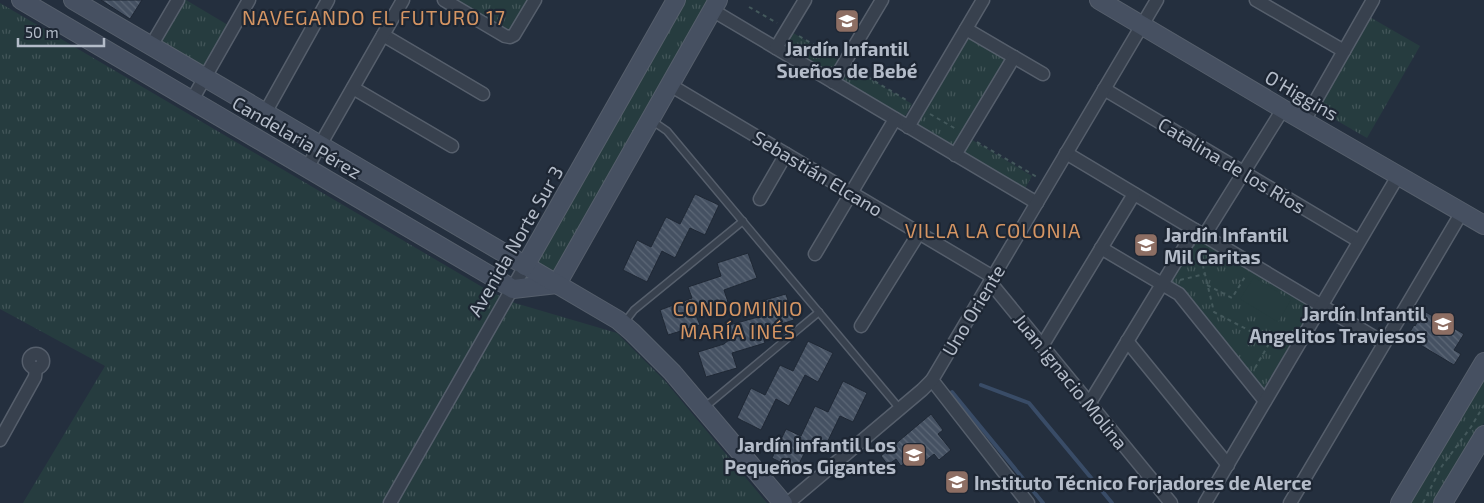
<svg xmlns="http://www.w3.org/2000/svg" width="1484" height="503" font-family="'Exo 2',sans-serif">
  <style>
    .grass { fill: url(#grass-tufts) }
    .pitch { fill: #263c3f }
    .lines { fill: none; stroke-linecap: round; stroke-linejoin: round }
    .stream { stroke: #394c67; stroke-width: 4 }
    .building { fill: url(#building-back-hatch); stroke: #1f2835 }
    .lane-casing { stroke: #565f6c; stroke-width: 9 }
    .street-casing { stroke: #565f6c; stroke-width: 15 }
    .secondary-casing { stroke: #565f6c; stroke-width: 20 }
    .path { stroke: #44595c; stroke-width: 2; stroke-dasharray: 4 4; stroke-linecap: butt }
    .lane { stroke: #38414e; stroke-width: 6 }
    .street { stroke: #38414e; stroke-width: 12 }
    .secondary { stroke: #465061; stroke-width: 18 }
    .labels { text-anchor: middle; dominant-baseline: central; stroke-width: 4.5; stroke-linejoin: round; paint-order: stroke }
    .poi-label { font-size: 19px; font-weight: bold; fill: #b4bcc9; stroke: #1d2633; text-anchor: start }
    .street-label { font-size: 19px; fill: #b4bcc9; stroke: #1d2633 }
    .neighbourhood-label { font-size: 20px; letter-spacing: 1px; fill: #d59563; stroke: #1d2633 }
  </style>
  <defs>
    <pattern id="grass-tufts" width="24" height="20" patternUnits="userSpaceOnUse" patternTransform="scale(1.25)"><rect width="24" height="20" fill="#263c3f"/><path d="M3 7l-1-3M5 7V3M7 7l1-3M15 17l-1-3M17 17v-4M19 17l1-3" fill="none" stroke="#435659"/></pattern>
    <pattern id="building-back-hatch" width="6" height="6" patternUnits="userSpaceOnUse" patternTransform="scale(1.25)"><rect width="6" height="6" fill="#455162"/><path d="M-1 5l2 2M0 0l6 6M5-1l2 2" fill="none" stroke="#5d6877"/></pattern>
  </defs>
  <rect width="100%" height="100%" fill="#242f3e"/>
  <g class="grass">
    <path d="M 181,0 L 186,0 L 228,25 L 205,64 L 202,66 L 160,41 Z"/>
    <path d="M 451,0 L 531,0 L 514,28 L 509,31 Z"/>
    <path d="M 682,0 L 711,0 L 556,270 L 549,271 L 538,263 L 537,259 Z"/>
    <path d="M 0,3 L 489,291 L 515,303 L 617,333 L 665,381 L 767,503 L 23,503 L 105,366 L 0,309 Z"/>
    <path d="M 1368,16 L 1420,46 L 1367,138 L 1315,108 Z"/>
    <path d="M 790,31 L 841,62 L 832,75 L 783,46 Z"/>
    <path d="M 969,37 L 1006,58 L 955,148 L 918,128 L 916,123 L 966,38 Z"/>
    <path d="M 847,65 L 912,104 L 906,115 L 902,117 L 842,84 L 840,77 Z"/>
    <path d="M 969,138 L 1032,176 L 1023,192 L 963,153 Z"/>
    <path d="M 1195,237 L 1313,307 L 1264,388 L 1262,389 L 1168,281 Z"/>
    <path d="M 1484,378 L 1484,423 L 1437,503 L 1408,503 Z"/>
  </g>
  <path class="pitch" d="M 1254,277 L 1291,300 L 1278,322 L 1240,299 Z"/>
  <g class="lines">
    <g class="stream">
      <path d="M 981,385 L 1029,403 L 1112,503"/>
      <path d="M 952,392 L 1043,503"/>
    </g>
  </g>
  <g class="building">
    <path d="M 101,0 L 142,0 L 130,19 Z"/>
    <path d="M 695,194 L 719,205 L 705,235 L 690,228 L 675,258 L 662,251 L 647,282 L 623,270 L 637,240 L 651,247 L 666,217 L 680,224 Z"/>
    <path d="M 748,253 L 757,278 L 724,290 L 728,302 L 695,313 L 700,325 L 668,335 L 660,310 L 692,298 L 688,287 L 721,276 L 717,263 Z"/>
    <path d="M 786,294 L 794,320 L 761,330 L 765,343 L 732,353 L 737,368 L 706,377 L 698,352 L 724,344 L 730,339 L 726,326 L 758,317 L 754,303 Z"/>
    <path d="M 1424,311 L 1464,334 L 1454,350 L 1461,354 L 1454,365 L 1407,337 L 1414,325 L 1415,326 Z"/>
    <path d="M 808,341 L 833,353 L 818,382 L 805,375 L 789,406 L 776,399 L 761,430 L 737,418 L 751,388 L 765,395 L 780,365 L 793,371 Z"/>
    <path d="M 843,381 L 867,393 L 853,422 L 840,416 L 825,447 L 811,440 L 796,470 L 772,458 L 786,429 L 801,436 L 815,406 L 828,412 Z"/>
    <path d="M 931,414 L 943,430 L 938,434 L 951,450 L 939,460 L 934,454 L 919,466 L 912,457 L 901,466 L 896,459 L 888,465 L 881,456 Z"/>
  </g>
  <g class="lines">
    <defs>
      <g id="lane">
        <path d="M 651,120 L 667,131 L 900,409"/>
        <path d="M 624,323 L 634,310 L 743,221"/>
        <path d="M 705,407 L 819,312"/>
      </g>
      <g id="street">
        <path d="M 444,0 L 505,36 L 510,37 L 514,35 L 535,0"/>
        <path d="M 1256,0 L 1344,51"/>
        <path d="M 712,10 L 1037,203"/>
        <path d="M 966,29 L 1043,74"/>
        <path d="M 383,35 L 483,94"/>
        <path d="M 151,46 L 178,0"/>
        <path d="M 776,48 L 805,0"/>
        <path d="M 833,82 L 882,0"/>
        <path d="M 670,85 L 993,277"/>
        <path d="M 353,88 L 452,146"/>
        <path d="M 1104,89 L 1359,241"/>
        <path d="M 192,100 L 249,0"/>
        <path d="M 265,113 L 328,0"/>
        <path d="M 1304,121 L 1373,0"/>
        <path d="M 908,127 L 983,0"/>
        <path d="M 1066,153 L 1384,343"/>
        <path d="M 955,155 L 1014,57"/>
        <path d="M 307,168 L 403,0"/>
        <path d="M 760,199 L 786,154"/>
        <path d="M 1204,236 L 1283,109"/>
        <path d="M 1101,248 L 1179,294 L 1265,401"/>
        <path d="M 815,254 L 895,119"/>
        <path d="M 990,282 L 1171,503"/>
        <path d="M 861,326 L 919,233"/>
        <path d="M 1127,341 L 1228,465"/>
        <path d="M 1042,346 L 1134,194"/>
        <circle cx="36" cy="361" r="7"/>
        <path d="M 932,380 L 1028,503"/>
        <path d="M 1089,404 L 1195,230"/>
        <path d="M 0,440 L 35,377 L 36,368"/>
        <path d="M 390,503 L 525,266"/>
        <path d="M 788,503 L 922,390 L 932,380 L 1157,0"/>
        <path d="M 1205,503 L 1398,176"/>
        <path d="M 1290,503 L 1462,212"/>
      </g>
      <g id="secondary">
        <path d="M 21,0 L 513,289 L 557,284 L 718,0"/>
        <path d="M 73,0 L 618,320 L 632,332 L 672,372 L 783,503"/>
        <path d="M 1099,0 L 1283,109 L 1484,225"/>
        <path d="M 525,266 L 676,0"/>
        <path d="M 1400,503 L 1484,362"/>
        <path d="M 1443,503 L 1484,435"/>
      </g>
    </defs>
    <use href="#lane" class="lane-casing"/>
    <use href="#street" class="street-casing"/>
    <use href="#secondary" class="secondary-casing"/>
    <g class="path">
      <path d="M 749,7 L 777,23"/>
      <path d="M 799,36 L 833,56"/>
      <path d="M 854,69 L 908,101"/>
      <path d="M 930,114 L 956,129"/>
      <path d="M 977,142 L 1037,177"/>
      <path d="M 1199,249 L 1214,312 L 1282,348"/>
      <path d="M 1180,280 L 1205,274"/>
      <path d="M 1207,285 L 1232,298 L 1246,275"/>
      <path d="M 1255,368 L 1270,342"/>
      <path d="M 1423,503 L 1442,466 L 1471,427 L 1484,405"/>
    </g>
    <use href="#lane" class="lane"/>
    <use href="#street" class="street"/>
    <use href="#secondary" class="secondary"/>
  </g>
  <defs>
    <symbol id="school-square" viewBox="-11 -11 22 22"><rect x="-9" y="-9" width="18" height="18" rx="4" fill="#8d6e63" stroke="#1d2633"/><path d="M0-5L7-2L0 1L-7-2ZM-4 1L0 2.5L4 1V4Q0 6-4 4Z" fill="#fff"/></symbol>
  </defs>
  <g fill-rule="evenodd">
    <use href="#school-square" x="833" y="7" width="28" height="28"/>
    <use href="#school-square" x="1132" y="231" width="28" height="28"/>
    <use href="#school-square" x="1429" y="310" width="28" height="28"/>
    <use href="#school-square" x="900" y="441" width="28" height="28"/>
    <use href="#school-square" x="943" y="468" width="28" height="28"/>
  </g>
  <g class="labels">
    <g class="poi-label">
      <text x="847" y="48" text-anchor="middle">Jardín Infantil<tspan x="847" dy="22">Sueños de Bebé</tspan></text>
      <text x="1164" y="234">Jardín Infantil<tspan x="1164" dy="22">Mil Caritas</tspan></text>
      <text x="1426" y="313" text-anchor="end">Jardín Infantil<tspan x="1426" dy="22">Angelitos Traviesos</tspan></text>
      <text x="896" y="444" text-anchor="end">Jardín infantil Los<tspan x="896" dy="22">Pequeños Gigantes</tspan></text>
      <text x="974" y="482">Instituto Técnico Forjadores de Alerce</text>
    </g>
    <g class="street-label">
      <text transform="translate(1302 95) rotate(30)">O'Higgins</text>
      <text transform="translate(297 137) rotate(30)">Candelaria Pérez</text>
      <text transform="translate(1232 165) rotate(31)">Catalina de los Ríos</text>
      <text transform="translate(818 173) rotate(31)">Sebastián Elcano</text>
      <text transform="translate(515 241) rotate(-60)">Avenida Norte Sur 3</text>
      <text transform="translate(973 310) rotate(-59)">Uno Oriente</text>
      <text transform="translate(1071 381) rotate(51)">Juan ignacio Molina</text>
    </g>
    <g class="neighbourhood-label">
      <text x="374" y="17">NAVEGANDO EL FUTURO 17</text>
      <text x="993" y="230">VILLA LA COLONIA</text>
      <text x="738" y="308">CONDOMINIO<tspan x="738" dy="23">MARÍA INÉS</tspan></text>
    </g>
  </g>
  <path d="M18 38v8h86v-8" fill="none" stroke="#b4bcc9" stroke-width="2.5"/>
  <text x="25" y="38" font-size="15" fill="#b4bcc9" stroke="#1d2633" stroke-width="4" paint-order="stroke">50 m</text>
</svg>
